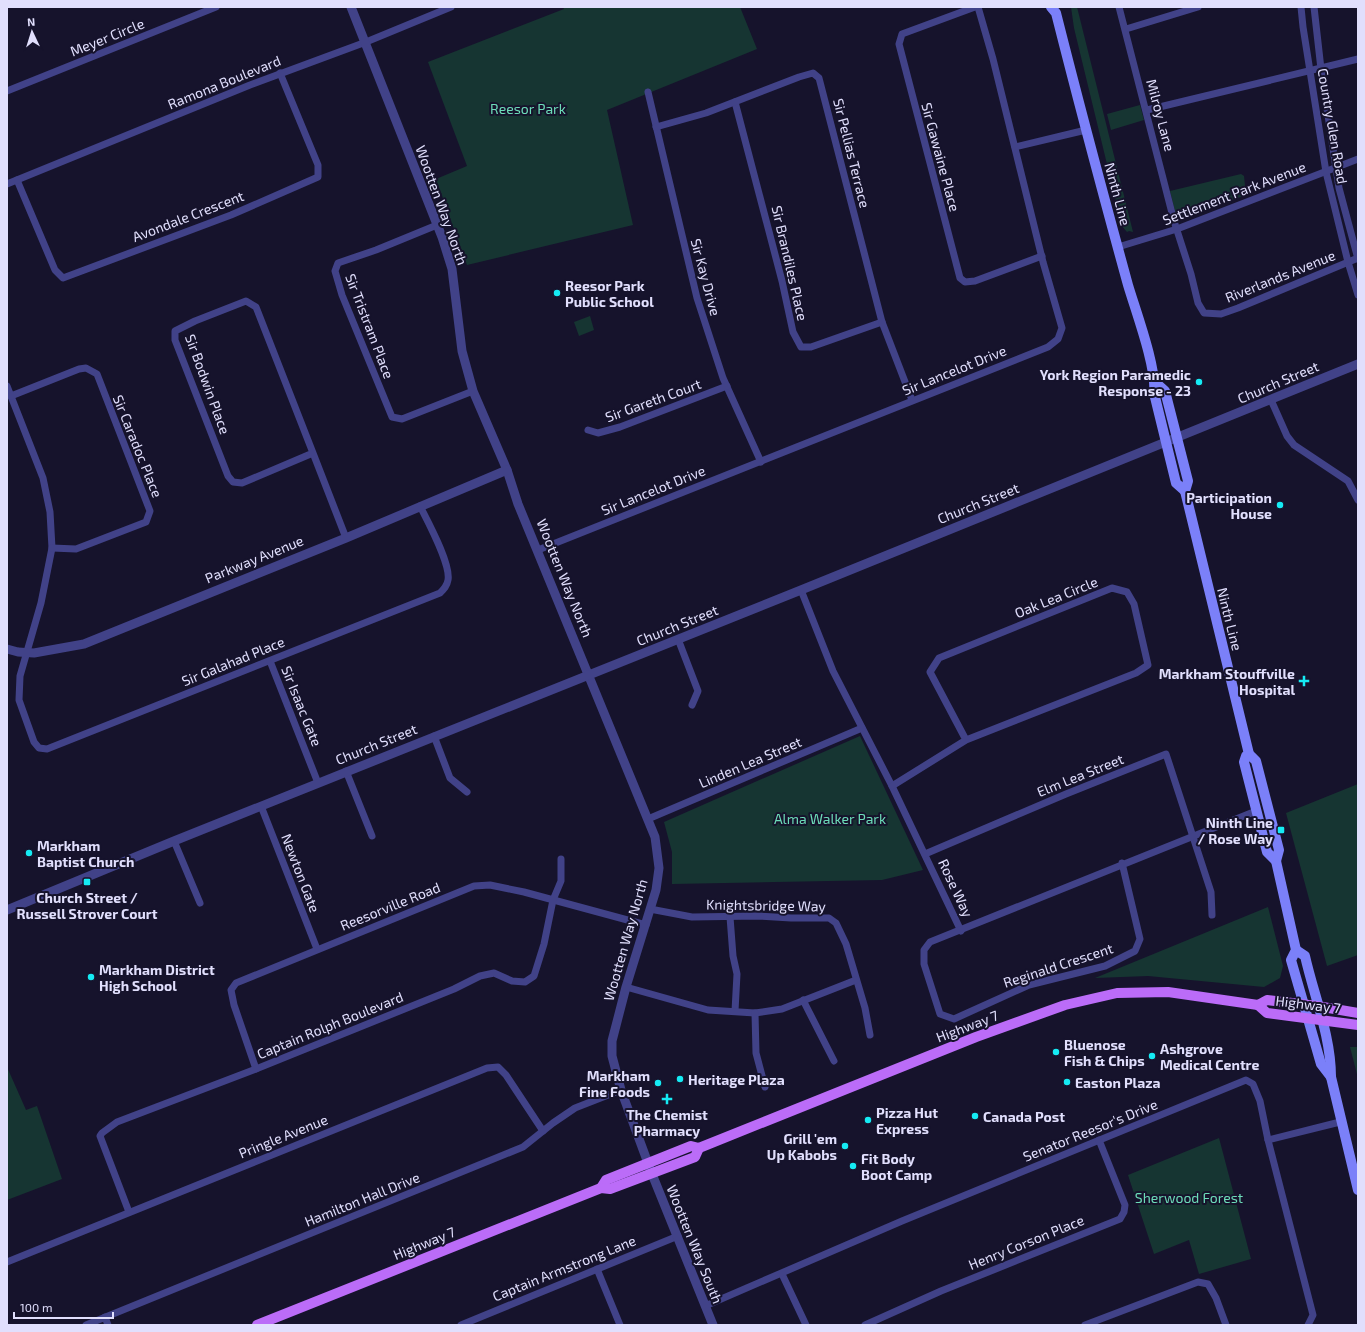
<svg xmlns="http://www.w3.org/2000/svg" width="1365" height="1332" font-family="'Exo 2',sans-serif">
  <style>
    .green { fill: #163532 }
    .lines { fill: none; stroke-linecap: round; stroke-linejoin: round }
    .minor { stroke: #414288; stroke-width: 7 }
    .tertiary { stroke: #414288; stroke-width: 9 }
    .secondary { stroke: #7b80f9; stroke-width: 10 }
    .primary { stroke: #bb6cf8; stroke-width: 10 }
    .poi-dot { fill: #15ebf4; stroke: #16132c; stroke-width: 1.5 }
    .labels { text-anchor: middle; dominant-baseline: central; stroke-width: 4; stroke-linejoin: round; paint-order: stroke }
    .street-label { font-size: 14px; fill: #e1dffd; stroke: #16132c }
    .park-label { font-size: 14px; fill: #6ddcb9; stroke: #16132c }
    .poi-label { font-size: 14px; font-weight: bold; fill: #e1dffd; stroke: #16132c; text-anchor: start }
  </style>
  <rect width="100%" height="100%" fill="#16132c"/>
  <g class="green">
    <path d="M 563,7 L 740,7 L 757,49 L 607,110 L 633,225 L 467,265 L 436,179 L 467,166 L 428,62 L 564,9 Z"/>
    <path d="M 1071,7 L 1077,7 L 1133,232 L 1129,231 L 1127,232 L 1122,226 L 1074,28 Z"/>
    <path d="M 1140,105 L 1144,120 L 1111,130 L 1107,114 Z"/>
    <path d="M 1241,174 L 1244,176 L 1246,195 L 1177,220 L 1170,191 Z"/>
    <path d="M 590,316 L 594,330 L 579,336 L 574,322 Z"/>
    <path d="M 860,736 L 923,870 L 882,880 L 672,884 L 672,852 L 664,822 Z"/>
    <path d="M 1358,784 L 1358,955 L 1327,966 L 1286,813 Z"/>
    <path d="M 1268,907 L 1283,966 L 1280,978 L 1264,987 L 1148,976 L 1095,978 Z"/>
    <path d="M 1350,1047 L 1358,1047 L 1358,1078 Z"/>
    <path d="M 7,1067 L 26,1110 L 37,1106 L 62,1179 L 7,1200 Z"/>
    <path d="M 1219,1138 L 1251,1259 L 1199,1274 L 1189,1240 L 1154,1254 L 1128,1175 Z"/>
  </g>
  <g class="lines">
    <g class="minor">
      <path d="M 975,7 L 902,34 L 899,44 L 960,278 L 965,282 L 975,281 L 1042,256"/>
      <path d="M 1119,7 L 1174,221 L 1191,274 L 1198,303 L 1204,313 L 1221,314 L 1238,308 L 1358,258"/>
      <path d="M 1301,7 L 1303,27 L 1326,172 L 1348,262 L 1358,295"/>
      <path d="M 1314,7 L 1321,69 L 1339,188 L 1358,259"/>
      <path d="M 1126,29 L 1198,7"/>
      <path d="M 7,91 L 216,7"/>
      <path d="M 648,92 L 697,298 L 723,378 L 761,462"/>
      <path d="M 735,102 L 782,281 L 793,332 L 801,347 L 811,347 L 882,322"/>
      <path d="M 1147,110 L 1358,59"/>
      <path d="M 656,127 L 706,113 L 799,77 L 813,73 L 819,78 L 882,322 L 912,400"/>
      <path d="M 1015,147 L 1086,130"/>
      <path d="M 17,180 L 55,270 L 63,278 L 231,215 L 318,177 L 318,165 L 280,73"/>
      <path d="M 7,184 L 250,85 L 366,42 L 451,7"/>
      <path d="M 437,225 L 376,250 L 338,263 L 335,271 L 342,295 L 392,417 L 402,419 L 473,391"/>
      <path d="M 1118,247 L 1177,229 L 1358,159"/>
      <path d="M 7,386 L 43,478 L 50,512 L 52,548 L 41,603 L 20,676 L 19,700 L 34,742 L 39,748 L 47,749 L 440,593 C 444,589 447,586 448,580 C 451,564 428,522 420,506"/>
      <path d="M 11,396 L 79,369 L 86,368 L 97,374 L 150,511 L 146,522 L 76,549 L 52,548"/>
      <path d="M 1271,400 L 1287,436 L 1294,445 L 1348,481 L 1358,500"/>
      <path d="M 588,430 L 598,433 L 620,427 L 727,386"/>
      <path d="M 313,453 L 256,307 L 246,301 L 195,321 L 175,331 L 175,340 L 228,476 L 233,482 L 242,483 L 313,453 L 346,538"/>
      <path d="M 538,550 L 1048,347 L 1058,339 L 1062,328 L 1043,262 L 993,59 L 978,7"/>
      <path d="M 801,590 L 833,671 L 892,786 L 961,931"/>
      <path d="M 678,639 L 698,691 L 692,705"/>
      <path d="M 270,661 L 318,783"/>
      <path d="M 434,736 L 450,778 L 467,792"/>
      <path d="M 346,771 L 372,836"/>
      <path d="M 892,786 L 966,740 L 930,672 L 939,658 L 1112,588 L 1127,592 L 1134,604 L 1148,665 L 1136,673 L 966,740"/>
      <path d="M 261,806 L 317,949"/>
      <path d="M 648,819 L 862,728"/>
      <path d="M 174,841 L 200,903"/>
      <path d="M 925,854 L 1066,794 L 1166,754 L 1211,892 L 1212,915"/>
      <path d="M 1122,863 L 1140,939 L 1135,951 L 1105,966 L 1029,985 L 954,1019 L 940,1014 L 924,964 L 924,950 L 930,942 L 1256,811"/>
      <path d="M 650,909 L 692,917 L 758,916 L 791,918 L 829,918 L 836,923 L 846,944 L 865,1008 L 870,1035"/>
      <path d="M 730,917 L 733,956 L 737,974 L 735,1011"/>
      <path d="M 626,987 L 708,1010 L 755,1013 L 782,1009 L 856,980"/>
      <path d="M 803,1000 L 834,1061"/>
      <path d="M 755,1013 L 756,1053 L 765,1087"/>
      <path d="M 256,1069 L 234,1005 L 231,990 L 236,983 L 474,886 L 490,885 L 524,892 L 646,925"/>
      <path d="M 1268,1140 L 1340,1122"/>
      <path d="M 129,1212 L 100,1136 L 102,1133 L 117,1122 L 256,1069 L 454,989 L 480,976 L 494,973 L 512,981 L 525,982 L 534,976 L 544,944 L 553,900 L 561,881 L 561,859"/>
      <path d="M 7,1262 L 487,1068 L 498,1067 L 506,1075 L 543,1131"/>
      <path d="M 597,1269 L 620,1325"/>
      <path d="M 782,1274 L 806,1325"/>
      <path d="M 705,1306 L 902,1221 L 1246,1080 L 1253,1084 L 1260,1101 L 1268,1140 L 1313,1315 L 1308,1325"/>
      <path d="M 105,1317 L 108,1325"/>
      <path d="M 86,1325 L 523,1147 L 553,1123 L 575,1108 L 621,1090"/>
      <path d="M 461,1325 L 678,1236"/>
      <path d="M 865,1325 L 941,1291 L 1120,1219 L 1124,1212 L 1125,1205 L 1099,1140"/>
      <path d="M 1085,1325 L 1198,1282 L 1208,1284 L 1216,1298 L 1226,1325"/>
    </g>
    <g class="tertiary">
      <path d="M 351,7 L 442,237 L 452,269 L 462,351 L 473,391 L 507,470 L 518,504 L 655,837 L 659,868 L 656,890 L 626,987 L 612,1041 L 612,1056 L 621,1090 L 652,1174 L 713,1325"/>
      <path d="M 7,649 L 18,652 L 34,653 L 84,644 L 346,538 L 507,470"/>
      <path d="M 7,910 L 174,841 L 801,590 L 1358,364"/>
    </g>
    <g class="secondary">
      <path d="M 1051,7 L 1056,13 C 1079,104 1103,194 1128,285 C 1136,312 1157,368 1154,393 L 1176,483 L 1185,491"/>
      <path d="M 1155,382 L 1165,391 L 1188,481 L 1185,491 L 1249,754 L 1256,761 L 1279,850 L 1276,861"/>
      <path d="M 1249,754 L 1246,756 L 1244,762 L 1267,852 L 1276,861 L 1296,950 L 1291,960 L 1321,1064 L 1331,1077"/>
      <path d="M 1296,950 L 1305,956 C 1314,996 1331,1036 1331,1077 L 1358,1190"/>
    </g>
    <g class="primary">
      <path d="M 1258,1005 L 1267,1013 L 1358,1025"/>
      <path d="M 601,1188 L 606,1180 L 691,1146 L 699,1148 L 976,1037 L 1065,1005 L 1117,993 L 1168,992 L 1258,1005 L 1267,1000 L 1317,1006 L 1358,1013"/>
      <path d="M 257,1325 L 601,1188 L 610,1189 L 695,1157 L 699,1148"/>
    </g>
  </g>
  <g class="poi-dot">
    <circle cx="557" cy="293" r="4"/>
    <circle cx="1199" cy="382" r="4"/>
    <circle cx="1280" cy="505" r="4"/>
    <path d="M1302 675h4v4h4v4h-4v4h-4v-4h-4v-4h4z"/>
    <rect x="1277" y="826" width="8" height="8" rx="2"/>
    <circle cx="29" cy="853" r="4"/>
    <rect x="83" y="878" width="8" height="8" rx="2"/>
    <circle cx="91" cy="977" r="4"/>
    <circle cx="1056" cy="1052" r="4"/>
    <circle cx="1152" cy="1056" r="4"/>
    <circle cx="680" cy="1079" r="4"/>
    <circle cx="1067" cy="1082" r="4"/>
    <circle cx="658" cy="1083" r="4"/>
    <path d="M665 1093h4v4h4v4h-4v4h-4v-4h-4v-4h4z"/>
    <circle cx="975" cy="1116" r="4"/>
    <circle cx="868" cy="1120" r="4"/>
    <circle cx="845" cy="1146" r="4"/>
    <circle cx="853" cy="1166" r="4"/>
  </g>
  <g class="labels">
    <g class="street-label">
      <text transform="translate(107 37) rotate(-22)">Meyer Circle</text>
      <text transform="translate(224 82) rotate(-22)">Ramona Boulevard</text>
      <text transform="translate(1161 115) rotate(75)">Milroy Lane</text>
      <text transform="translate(1333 126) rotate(80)">Country Glen Road</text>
      <text transform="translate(852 153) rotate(76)">Sir Pellias Terrace</text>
      <text transform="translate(941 157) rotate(75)">Sir Gawaine Place</text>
      <text transform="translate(1234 193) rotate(-21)">Settlement Park Avenue</text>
      <text transform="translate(1118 194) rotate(75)">Ninth Line</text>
      <text transform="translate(442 205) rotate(70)">Wootten Way North</text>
      <text transform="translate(188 216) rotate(-21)">Avondale Crescent</text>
      <text transform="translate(790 263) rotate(77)">Sir Brandiles Place</text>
      <text transform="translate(1280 276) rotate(-22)">Riverlands Avenue</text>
      <text transform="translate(706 277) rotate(75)">Sir Kay Drive</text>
      <text transform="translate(370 326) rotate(69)">Sir Tristram Place</text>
      <text transform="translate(954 370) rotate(-22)">Sir Lancelot Drive</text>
      <text transform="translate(1278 382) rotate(-23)">Church Street</text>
      <text transform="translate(208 384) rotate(70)">Sir Bodwin Place</text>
      <text transform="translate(653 400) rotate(-20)">Sir Gareth Court</text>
      <text transform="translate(138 446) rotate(68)">Sir Caradoc Place</text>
      <text transform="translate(653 490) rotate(-22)">Sir Lancelot Drive</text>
      <text transform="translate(978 503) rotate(-22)">Church Street</text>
      <text transform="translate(254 559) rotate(-22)">Parkway Avenue</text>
      <text transform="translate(565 578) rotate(68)">Wootten Way North</text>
      <text transform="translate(1056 597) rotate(-22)">Oak Lea Circle</text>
      <text transform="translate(1230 619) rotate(76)">Ninth Line</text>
      <text transform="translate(677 625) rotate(-22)">Church Street</text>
      <text transform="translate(233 661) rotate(-22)">Sir Galahad Place</text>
      <text transform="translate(302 706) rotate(68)">Sir Isaac Gate</text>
      <text transform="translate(376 744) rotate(-22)">Church Street</text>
      <text transform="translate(750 762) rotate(-23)">Linden Lea Street</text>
      <text transform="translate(1080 775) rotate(-22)">Elm Lea Street</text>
      <text transform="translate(301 873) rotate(69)">Newton Gate</text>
      <text transform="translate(956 888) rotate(65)">Rose Way</text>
      <text transform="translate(766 905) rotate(1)">Knightsbridge Way</text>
      <text transform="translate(390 906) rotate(-22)">Reesorville Road</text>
      <text transform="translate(625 940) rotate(-74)">Wootten Way North</text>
      <text transform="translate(1058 965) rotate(-18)">Reginald Crescent</text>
      <text transform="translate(1308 1004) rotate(7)">Highway 7</text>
      <text transform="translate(330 1025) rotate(-22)">Captain Rolph Boulevard</text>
      <text transform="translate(967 1026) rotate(-21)">Highway 7</text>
      <text transform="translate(1090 1130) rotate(-22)">Senator Reesor's Drive</text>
      <text transform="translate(283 1136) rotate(-22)">Pringle Avenue</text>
      <text transform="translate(362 1199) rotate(-22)">Hamilton Hall Drive</text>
      <text transform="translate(1026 1242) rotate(-22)">Henry Corson Place</text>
      <text transform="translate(424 1243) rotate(-22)">Highway 7</text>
      <text transform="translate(695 1244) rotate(68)">Wootten Way South</text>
      <text transform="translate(564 1268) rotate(-22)">Captain Armstrong Lane</text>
    </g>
    <g class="park-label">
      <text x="528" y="108">Reesor Park</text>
      <text x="830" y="818">Alma Walker Park</text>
      <text x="1189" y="1197">Sherwood Forest</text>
    </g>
    <g class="poi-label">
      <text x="565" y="285">Reesor Park<tspan x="565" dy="16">Public School</tspan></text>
      <text x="1191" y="374" text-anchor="end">York Region Paramedic<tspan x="1191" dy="16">Response - 23</tspan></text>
      <text x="1272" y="497" text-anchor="end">Participation<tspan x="1272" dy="16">House</tspan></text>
      <text x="1295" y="673" text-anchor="end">Markham Stouffville<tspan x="1295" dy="16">Hospital</tspan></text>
      <text x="1273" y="822" text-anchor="end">Ninth Line<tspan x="1273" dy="16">/ Rose Way</tspan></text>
      <text x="37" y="845">Markham<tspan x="37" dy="16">Baptist Church</tspan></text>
      <text x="87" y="897" text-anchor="middle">Church Street /<tspan x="87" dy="16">Russell Strover Court</tspan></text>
      <text x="99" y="969">Markham District<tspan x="99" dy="16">High School</tspan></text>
      <text x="1064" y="1044">Bluenose<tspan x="1064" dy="16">Fish &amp; Chips</tspan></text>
      <text x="1160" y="1048">Ashgrove<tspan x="1160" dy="16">Medical Centre</tspan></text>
      <text x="650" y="1075" text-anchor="end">Markham<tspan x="650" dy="16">Fine Foods</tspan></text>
      <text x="688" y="1079">Heritage Plaza</text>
      <text x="1075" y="1082">Easton Plaza</text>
      <text x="876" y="1112">Pizza Hut<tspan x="876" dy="16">Express</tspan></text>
      <text x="667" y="1114" text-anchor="middle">The Chemist<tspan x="667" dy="16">Pharmacy</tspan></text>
      <text x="983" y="1116">Canada Post</text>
      <text x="837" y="1138" text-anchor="end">Grill 'em<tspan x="837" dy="16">Up Kabobs</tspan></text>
      <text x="861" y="1158">Fit Body<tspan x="861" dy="16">Boot Camp</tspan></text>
    </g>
  </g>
  <rect width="1365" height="1332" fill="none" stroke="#e1dffd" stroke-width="16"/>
  <g transform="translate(32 32) rotate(356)" stroke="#16132c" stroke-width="3" paint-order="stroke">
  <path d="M0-3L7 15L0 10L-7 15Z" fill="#e1dffd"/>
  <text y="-6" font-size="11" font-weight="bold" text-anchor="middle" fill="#e1dffd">N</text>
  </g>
  <path d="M14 1312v6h99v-6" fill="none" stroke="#e1dffd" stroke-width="2"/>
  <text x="20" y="1312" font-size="12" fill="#e1dffd" stroke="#16132c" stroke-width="3" paint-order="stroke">100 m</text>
</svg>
